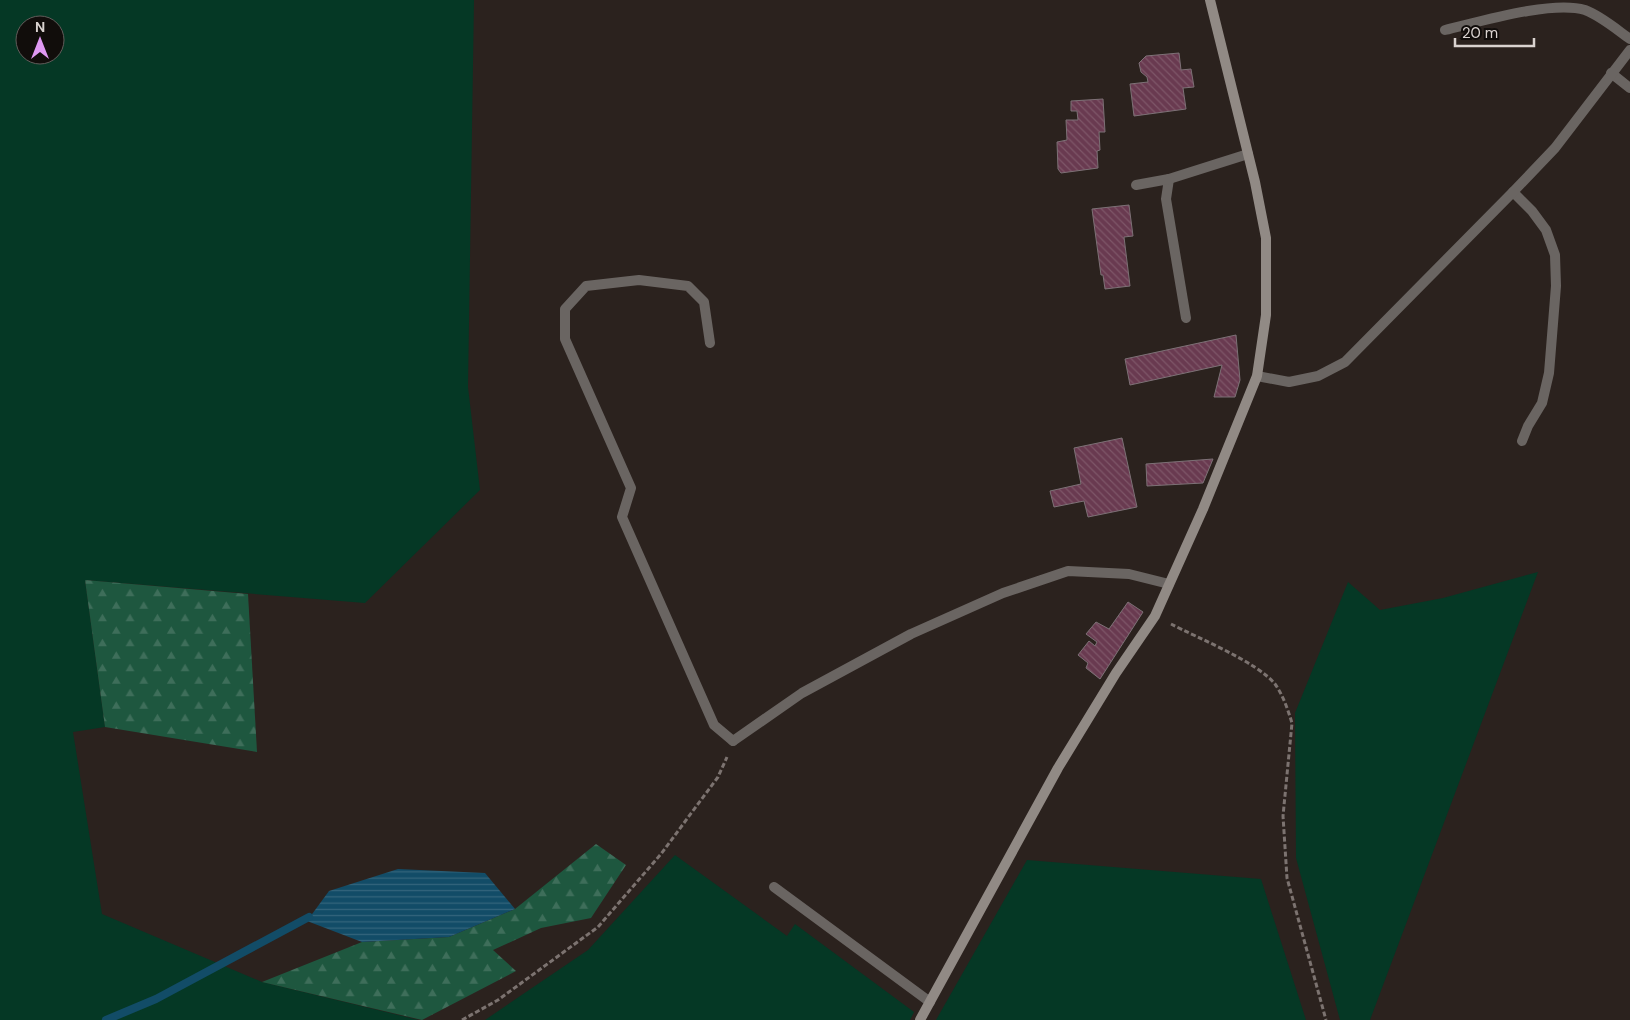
<svg xmlns="http://www.w3.org/2000/svg" width="1630" height="1020" font-family="'DM Sans',sans-serif">
  <style>
    .green { fill: #053825; fill-rule: evenodd }
    .forest { fill: url(#forest-firs) }
    .water { fill: url(#water-rules) }
    .lines { fill: none; stroke-linecap: round; stroke-linejoin: round }
    .stream { stroke: #124c67; stroke-width: 8 }
    .building { fill: url(#building-back-hatch); stroke: #7d7176 }
    .path { stroke: #7c7370; stroke-width: 3; stroke-dasharray: 5 2.5; stroke-linecap: butt }
    .lane { stroke: #6a6562; stroke-width: 10 }
    .street { stroke: #6a6562; stroke-width: 10 }
    .secondary { stroke: #918a85; stroke-width: 10 }
  </style>
  <defs>
    <pattern id="forest-firs" width="22" height="20" patternUnits="userSpaceOnUse" patternTransform="scale(1.25)"><rect width="22" height="20" fill="#1e573f"/><path d="M5 1l3.5 6h-7zM16 11l3.5 6h-7z" fill="#3e6e5a"/></pattern>
    <pattern id="water-rules" width="6" height="5" patternUnits="userSpaceOnUse" patternTransform="scale(1.25)"><rect width="6" height="5" fill="#124c67"/><path d="M0 2.5h6" fill="none" stroke="#34657c"/></pattern>
    <pattern id="building-back-hatch" width="6" height="6" patternUnits="userSpaceOnUse" patternTransform="scale(1.25)"><rect width="6" height="6" fill="#693a50"/><path d="M-1 5l2 2M0 0l6 6M5-1l2 2" fill="none" stroke="#7e5668"/></pattern>
  </defs>
  <rect width="100%" height="100%" fill="#2b221e"/>
  <g class="green">
    <path d="M 0,0 L 474,0 L 468,387 L 480,490 L 365,603 L 85,580 L 105,727 L 73,732 L 102,914 L 262,982 L 419,1020 L 0,1020 ZM 25,25 L 55,25 L 55,55 L 25,55 Z"/>
    <path d="M 1538,572 L 1370,1020 L 1340,1020 L 1296,858 L 1295,713 L 1348,582 L 1380,610 L 1443,598 Z"/>
    <path d="M 675,855 L 787,936 L 795,924 L 914,1012 L 910,1020 L 485,1020 L 588,950 Z"/>
    <path d="M 1027,860 L 1261,879 L 1306,1020 L 936,1020 Z"/>
  </g>
  <g class="forest">
    <path d="M 85,580 L 248,594 L 257,752 L 105,727 Z"/>
    <path d="M 596,844 L 626,865 L 591,918 L 541,928 L 493,950 L 516,971 L 422,1020 L 262,982 L 362,942 L 449,937 L 515,909 Z"/>
  </g>
  <path class="water" d="M 398,869 L 485,873 L 515,909 L 449,937 L 362,942 L 307,921 L 329,891 Z"/>
  <g class="lines">
    <path class="stream" d="M 106,1020 L 156,999 L 309,917"/>
  </g>
  <g class="building">
    <path d="M 1179,53 L 1181,70 L 1191,69 L 1194,87 L 1183,88 L 1186,109 L 1134,116 L 1130,84 L 1148,82 L 1147,77 L 1141,72 L 1139,63 L 1146,56 Z"/>
    <path d="M 1103,99 L 1105,132 L 1099,132 L 1100,150 L 1097,151 L 1098,168 L 1061,173 L 1058,169 L 1057,142 L 1067,140 L 1066,120 L 1078,120 L 1077,111 L 1071,111 L 1071,101 Z"/>
    <path d="M 1129,205 L 1133,236 L 1124,237 L 1130,286 L 1105,289 L 1103,275 L 1101,275 L 1092,209 Z"/>
    <path d="M 1236,335 L 1240,380 L 1235,397 L 1214,397 L 1222,365 L 1130,385 L 1125,359 Z"/>
    <path d="M 1122,438 L 1137,507 L 1088,517 L 1084,501 L 1054,507 L 1050,491 L 1081,484 L 1074,448 Z"/>
    <path d="M 1213,459 L 1203,483 L 1147,486 L 1146,464 Z"/>
    <path d="M 1128,602 L 1143,612 L 1100,679 L 1086,668 L 1088,663 L 1078,655 L 1089,641 L 1095,646 L 1097,642 L 1086,634 L 1096,622 L 1109,629 Z"/>
  </g>
  <g class="lines">
    <g class="path">
      <path d="M 1171,624 C 1198,638 1257,662 1275,684 C 1283,695 1288,710 1292,723 L 1283,816 L 1287,878 L 1326,1020"/>
      <path d="M 462,1020 L 498,1000 L 598,927 L 661,854 L 718,777 L 727,757"/>
    </g>
    <g class="lane">
      <path d="M 1611,73 L 1630,88"/>
      <path d="M 1169,179 L 1166,199 L 1186,318"/>
      <path d="M 1136,185 L 1169,179 L 1248,154"/>
      <path d="M 1513,192 L 1532,211 L 1546,230 L 1555,255 L 1556,286 L 1549,373 L 1542,403 L 1528,426 L 1522,441"/>
      <path d="M 710,343 L 704,302 L 688,286 L 639,280 L 586,286 L 565,309 L 565,339 L 631,488 L 622,517 L 714,725 L 733,741"/>
      <path d="M 774,887 L 930,1002"/>
    </g>
    <g class="street">
      <path d="M 1445,30 C 1479,22 1552,0 1585,10 C 1601,16 1616,29 1630,39"/>
      <path d="M 1257,376 L 1289,382 L 1318,376 L 1345,362 L 1513,192 L 1555,148 L 1630,50"/>
      <path d="M 733,741 L 802,693 L 911,634 L 1003,593 L 1068,571 L 1129,574 L 1169,584"/>
    </g>
    <path class="secondary" d="M 920,1020 L 1058,768 L 1116,673 L 1155,616 L 1203,509 L 1257,376 L 1266,315 L 1266,238 L 1255,182 L 1210,0"/>
  </g>
  <g transform="translate(40 40)"><circle r="24" fill="#110d0b" stroke="#615c5a"/>
  <path d="M0-4L9 19L0 12L-9 19Z" fill="#de98f2"/>
  <text y="-8" font-size="14" font-weight="bold" text-anchor="middle" fill="#dad3d0">N</text>
  </g>
  <path d="M1455 38v8h79v-8" fill="none" stroke="#dad3d0" stroke-width="2.5"/>
  <text x="1462" y="38" font-size="15" fill="#dad3d0" stroke="#110d0b" stroke-width="4" paint-order="stroke">20 m</text>
</svg>
